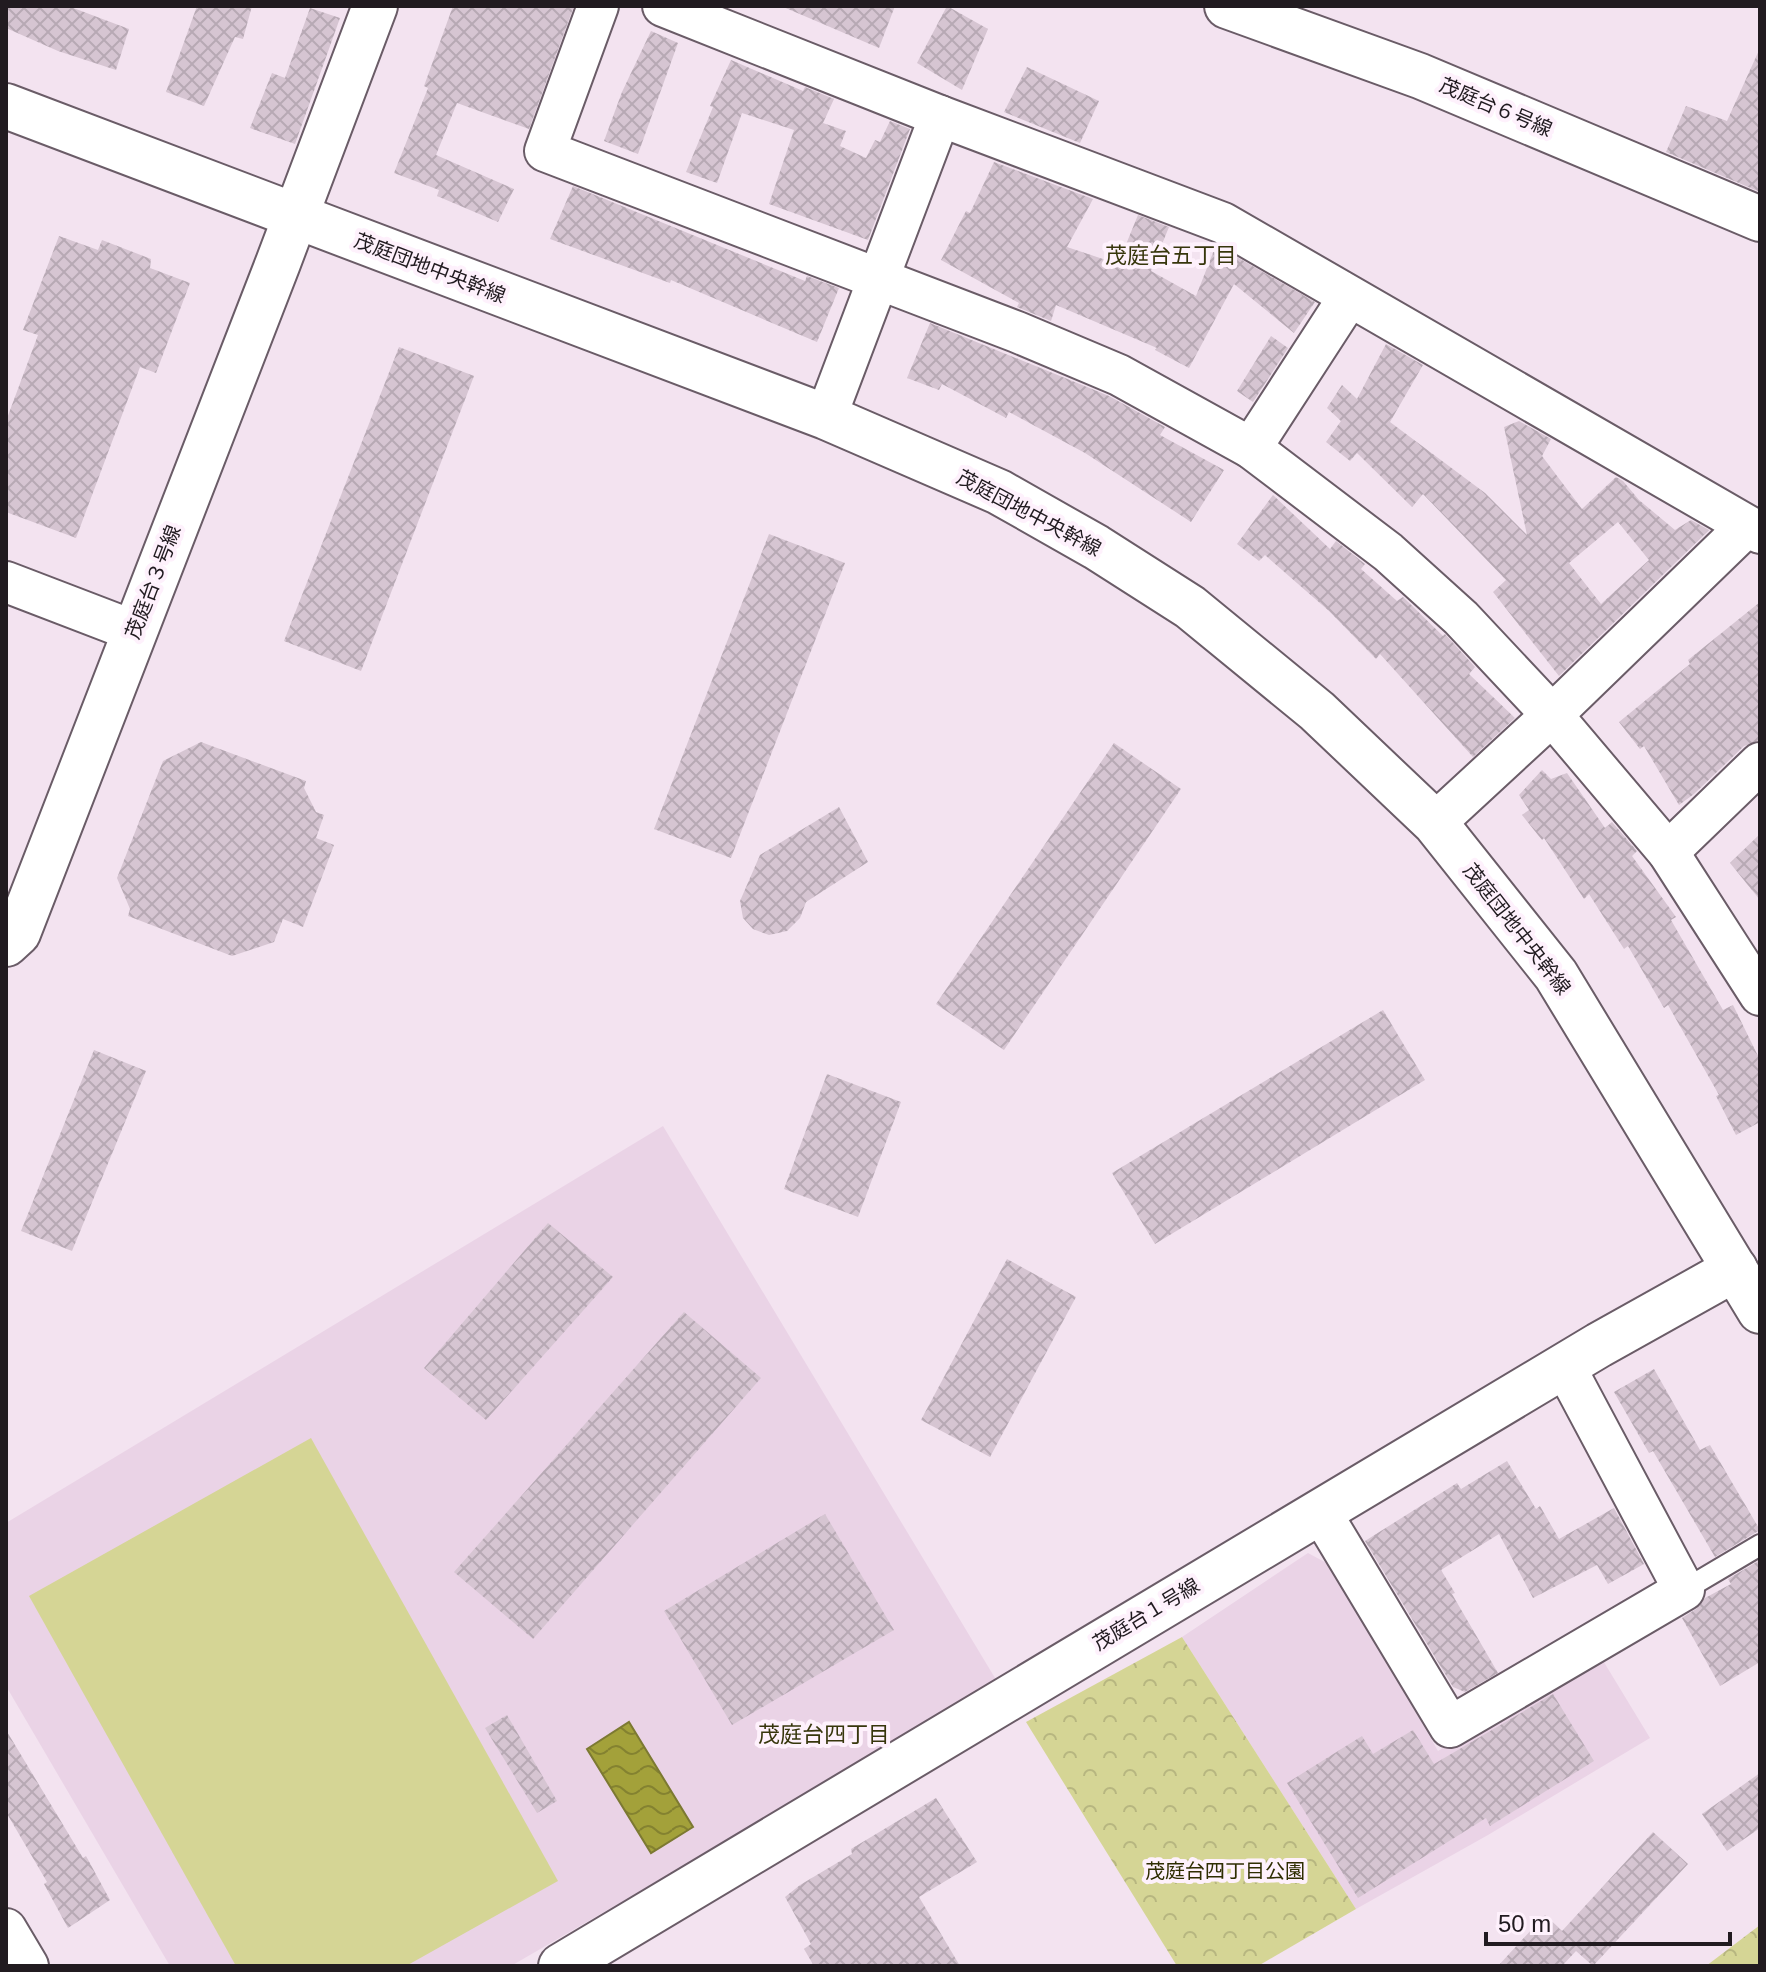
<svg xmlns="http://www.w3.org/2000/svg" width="1766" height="1972" font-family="Helvetica,'Noto Sans JP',sans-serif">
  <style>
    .built { fill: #ead3e6 }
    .green { fill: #d5d595 }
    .park { fill: url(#park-crowns) }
    .water { fill: url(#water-waves); stroke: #7c7932; stroke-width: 2 }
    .building { fill: url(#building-cross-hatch); fill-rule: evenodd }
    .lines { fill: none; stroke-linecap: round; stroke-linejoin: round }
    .lane-casing { stroke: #6a5c67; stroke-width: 24 }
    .street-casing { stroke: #6a5c67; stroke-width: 44 }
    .secondary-casing { stroke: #6a5c67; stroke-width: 48 }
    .lane { stroke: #fff; stroke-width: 20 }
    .street { stroke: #fff; stroke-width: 40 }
    .secondary { stroke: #fff; stroke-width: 44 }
    .labels { text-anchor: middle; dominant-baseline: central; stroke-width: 8; stroke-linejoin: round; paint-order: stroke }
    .street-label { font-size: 20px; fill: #211b20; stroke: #fef1fc }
    .park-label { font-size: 20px; fill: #2e2d01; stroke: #fef1fc }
    .neighbourhood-label { font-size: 22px; fill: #37360c; stroke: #fef1fc }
  </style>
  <defs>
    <pattern id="park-crowns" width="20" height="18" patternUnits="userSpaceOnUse" patternTransform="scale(2)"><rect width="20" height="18" fill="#d5d595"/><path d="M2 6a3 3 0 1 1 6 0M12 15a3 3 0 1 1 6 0" fill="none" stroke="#b7b680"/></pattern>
    <pattern id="water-waves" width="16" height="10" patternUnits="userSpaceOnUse" patternTransform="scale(2)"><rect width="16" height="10" fill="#a3a13a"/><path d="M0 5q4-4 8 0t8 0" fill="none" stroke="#848230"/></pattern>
    <pattern id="building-cross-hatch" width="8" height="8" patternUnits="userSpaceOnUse" patternTransform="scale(2)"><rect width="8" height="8" fill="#d6c5d2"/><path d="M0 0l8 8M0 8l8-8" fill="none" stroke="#b7a9b4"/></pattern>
  </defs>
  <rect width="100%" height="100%" fill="#f3e3f0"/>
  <g class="built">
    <path d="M 663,1126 L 998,1683 L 511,1966 L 170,1966 L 6,1686 L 6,1523 Z"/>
    <path d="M 1308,1553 L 1332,1566 L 1438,1751 L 1599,1654 L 1650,1738 L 1488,1835 L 1356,1909 L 1182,1637 Z"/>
  </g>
  <path class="green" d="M 311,1438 L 558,1881 L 406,1966 L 236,1966 L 29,1596 Z"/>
  <g class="park">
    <path d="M 1182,1637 L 1356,1909 L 1258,1966 L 1177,1966 L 1026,1722 Z"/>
    <path d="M 1760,1925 L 1760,1966 L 1706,1966 Z"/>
  </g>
  <path class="water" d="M 629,1722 L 693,1827 L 651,1853 L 587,1749 Z"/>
  <g class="building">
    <path d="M 6,6 L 68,6 L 129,29 L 116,70 L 58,51 L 6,28 Z"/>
    <path d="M 197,6 L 252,6 L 243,39 L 235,37 L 204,106 L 166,92 Z"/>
    <path d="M 453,6 L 574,6 L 529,129 L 457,103 L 436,155 L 514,189 L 498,222 L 437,196 L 439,190 L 394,173 L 428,88 L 424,86 Z"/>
    <path d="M 781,6 L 895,6 L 879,48 Z"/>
    <path d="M 947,6 L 988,29 L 962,90 L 917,63 Z"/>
    <path d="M 310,8 L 340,18 L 295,144 L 250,128 L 272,73 L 285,78 Z"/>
    <path d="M 651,31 L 678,43 L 638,154 L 604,141 L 622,92 Z"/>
    <path d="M 1760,48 L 1760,192 L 1666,152 L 1686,106 L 1727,121 Z"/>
    <path d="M 731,60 L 803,91 L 805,87 L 834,99 L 823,123 L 846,131 L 840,146 L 866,158 L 875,140 L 880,142 L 890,121 L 910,129 L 868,240 L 769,204 L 794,130 L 742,113 L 717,183 L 686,172 L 713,107 L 710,106 Z"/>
    <path d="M 1027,67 L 1099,101 L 1080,143 L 1004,112 Z"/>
    <path d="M 994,162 L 1093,199 L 1067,247 L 1118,264 L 1138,215 L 1169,227 L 1151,271 L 1196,296 L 1216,245 L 1315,302 L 1294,333 L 1234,284 L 1189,368 L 1155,350 L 1157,348 L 1056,305 L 1051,321 L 1017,307 L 1019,303 L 941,260 L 966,211 L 970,213 Z"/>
    <path d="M 573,186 L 805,281 L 807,276 L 839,288 L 817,342 L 671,280 L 670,283 L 550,239 Z"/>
    <path d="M 59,236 L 98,250 L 102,240 L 151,259 L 150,268 L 190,283 L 156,373 L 140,367 L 76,538 L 6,512 L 6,421 L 38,335 L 23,330 Z"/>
    <path d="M 930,323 L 1109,396 L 1165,427 L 1160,435 L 1224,470 L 1191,522 L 1085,453 L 1009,412 L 1006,418 L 942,384 L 939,390 L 907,378 Z"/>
    <path d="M 1271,336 L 1288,348 L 1253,402 L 1237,391 Z"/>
    <path d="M 1386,344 L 1423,365 L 1390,422 L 1485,493 L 1527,535 L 1504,427 L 1519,421 L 1551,439 L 1542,456 L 1582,509 L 1616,477 L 1623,481 L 1639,500 L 1675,530 L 1691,520 L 1709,530 L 1559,676 L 1493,592 L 1506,580 L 1423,494 L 1412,507 L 1357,453 L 1350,461 L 1326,442 L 1341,421 L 1327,408 L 1342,385 L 1357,399 ZM 1618,522 L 1649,560 L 1601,604 L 1569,563 Z"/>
    <path d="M 399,347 L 474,376 L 361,671 L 284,641 Z"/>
    <path d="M 1273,495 L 1330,549 L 1336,541 L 1365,564 L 1361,569 L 1397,601 L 1403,597 L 1443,636 L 1445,634 L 1475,667 L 1469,674 L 1515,718 L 1473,757 L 1380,654 L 1376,659 L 1329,611 L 1265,555 L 1259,561 L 1237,544 Z"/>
    <path d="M 769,534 L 845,563 L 731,858 L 654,829 Z"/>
    <path d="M 1760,602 L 1760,741 L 1744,746 L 1694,794 L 1679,805 L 1644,746 L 1640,749 L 1619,722 L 1690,664 L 1688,660 Z"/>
    <path d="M 201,742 L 306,781 L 304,788 L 316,812 L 324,815 L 316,838 L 334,845 L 303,927 L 283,919 L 274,942 L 232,956 L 128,916 L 130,909 L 117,878 L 163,761 Z"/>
    <path d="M 1114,743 L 1181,789 L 1004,1050 L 936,1004 Z"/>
    <path d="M 1542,770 L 1551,779 L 1567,773 L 1605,828 L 1612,822 L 1637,851 L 1632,856 L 1676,917 L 1671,920 L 1723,1010 L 1733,1005 L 1760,1060 L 1760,1122 L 1736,1135 L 1716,1096 L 1719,1095 L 1668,1005 L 1664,1008 L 1628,946 L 1624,949 L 1589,894 L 1584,899 L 1544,838 L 1542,840 L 1522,815 L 1529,810 L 1519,795 Z"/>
    <path d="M 839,807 L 868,862 L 806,902 L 800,918 L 787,931 L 769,935 L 753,929 L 743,918 L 740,901 L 760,855 Z"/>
    <path d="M 1760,834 L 1760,900 L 1730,863 Z"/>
    <path d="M 1383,1010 L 1425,1080 L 1155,1244 L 1112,1173 Z"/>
    <path d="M 94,1050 L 146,1071 L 72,1251 L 21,1231 Z"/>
    <path d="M 827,1074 L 901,1102 L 858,1217 L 784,1189 Z"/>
    <path d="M 548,1223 L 613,1277 L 486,1420 L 424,1368 Z"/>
    <path d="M 1007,1259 L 1076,1297 L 990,1457 L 921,1420 Z"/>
    <path d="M 684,1312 L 761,1378 L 533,1639 L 454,1572 Z"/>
    <path d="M 1654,1369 L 1700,1450 L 1710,1445 L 1760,1530 L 1715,1557 L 1653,1451 L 1649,1453 L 1614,1392 Z"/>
    <path d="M 1507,1461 L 1536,1509 L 1540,1506 L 1559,1539 L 1614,1508 L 1644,1564 L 1608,1584 L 1597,1565 L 1533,1598 L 1499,1534 L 1441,1570 L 1455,1593 L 1452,1594 L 1498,1673 L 1465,1692 L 1453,1687 L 1365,1541 L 1457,1483 L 1461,1489 Z"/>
    <path d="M 825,1514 L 894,1630 L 732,1725 L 664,1611 Z"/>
    <path d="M 1760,1560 L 1760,1662 L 1720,1686 L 1682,1618 L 1696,1609 L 1705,1598 L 1731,1584 L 1728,1579 Z"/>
    <path d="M 1553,1694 L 1594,1761 L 1490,1826 L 1486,1818 L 1358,1898 L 1287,1783 L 1362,1736 L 1373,1754 L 1413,1730 L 1434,1764 Z"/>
    <path d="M 507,1715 L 557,1801 L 537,1813 L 485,1728 Z"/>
    <path d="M 6,1730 L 83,1858 L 86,1856 L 110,1900 L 68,1928 L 44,1884 L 47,1882 L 6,1812 Z"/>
    <path d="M 1760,1773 L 1760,1828 L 1727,1851 L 1702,1814 Z"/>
    <path d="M 936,1798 L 977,1862 L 919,1897 L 960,1966 L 814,1966 L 804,1949 L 811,1944 L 785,1897 L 800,1885 L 852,1854 L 851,1849 Z"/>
    <path d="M 1653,1832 L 1688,1864 L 1593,1966 L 1576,1951 L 1562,1966 L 1498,1966 L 1545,1915 L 1562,1931 Z"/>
  </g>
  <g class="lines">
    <defs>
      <path id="lane" d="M 1684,1590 L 1760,1545"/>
      <g id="street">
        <path d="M 598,6 L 545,151 L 1017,332 L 1119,375 L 1251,448 L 1388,552 L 1461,618 L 1552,715 L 1668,852 L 1760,995"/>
        <path d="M 663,6 L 940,116 L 1223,223 L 1760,533"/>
        <path d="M 826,417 L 940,116"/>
        <path d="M 1251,448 L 1349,297"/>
        <path d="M 6,582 L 134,631"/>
        <path d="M 1435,823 L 1552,715 L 1747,526"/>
        <path d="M 1668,852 L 1760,763"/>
        <path d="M 1320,1511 L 1450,1727 L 1684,1590 L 1564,1365"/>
        <path d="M 6,1929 L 28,1966"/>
      </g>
      <g id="secondary">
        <path d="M 1227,6 L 1420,76 L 1760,219"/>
        <path d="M 6,106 L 826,417 L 999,492 L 1096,547 L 1190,607 L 1317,711 L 1435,823 L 1556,975 L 1760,1311"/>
        <path d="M 6,944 L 18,933 L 278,263 L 375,6"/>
        <path d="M 561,1966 L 1599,1345 L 1735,1269"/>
      </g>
    </defs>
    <use href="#lane" class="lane-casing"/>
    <use href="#street" class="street-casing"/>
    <use href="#secondary" class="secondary-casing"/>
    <use href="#lane" class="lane"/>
    <use href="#street" class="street"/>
    <use href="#secondary" class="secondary"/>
  </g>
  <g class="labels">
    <g class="street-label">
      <text transform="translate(1496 107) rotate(23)">茂庭台６号線</text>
      <text transform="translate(430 268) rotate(21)">茂庭団地中央幹線</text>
      <text transform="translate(1029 513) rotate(28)">茂庭団地中央幹線</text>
      <text transform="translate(153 582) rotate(-69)">茂庭台３号線</text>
      <text transform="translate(1517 929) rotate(52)">茂庭団地中央幹線</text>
      <text transform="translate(1146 1614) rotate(-31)">茂庭台１号線</text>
    </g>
    <g class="park-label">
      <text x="1225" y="1871">茂庭台四丁目公園</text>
    </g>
    <g class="neighbourhood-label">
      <text x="1171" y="255">茂庭台五丁目</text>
      <text x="824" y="1734">茂庭台四丁目</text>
    </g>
  </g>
  <rect width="1766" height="1972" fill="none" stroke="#211b20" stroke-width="16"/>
  <path d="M1486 1932v12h244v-12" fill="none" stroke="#211b20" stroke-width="4"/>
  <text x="1498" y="1932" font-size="24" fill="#211b20" stroke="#fef1fc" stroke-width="6" paint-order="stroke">50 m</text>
</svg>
